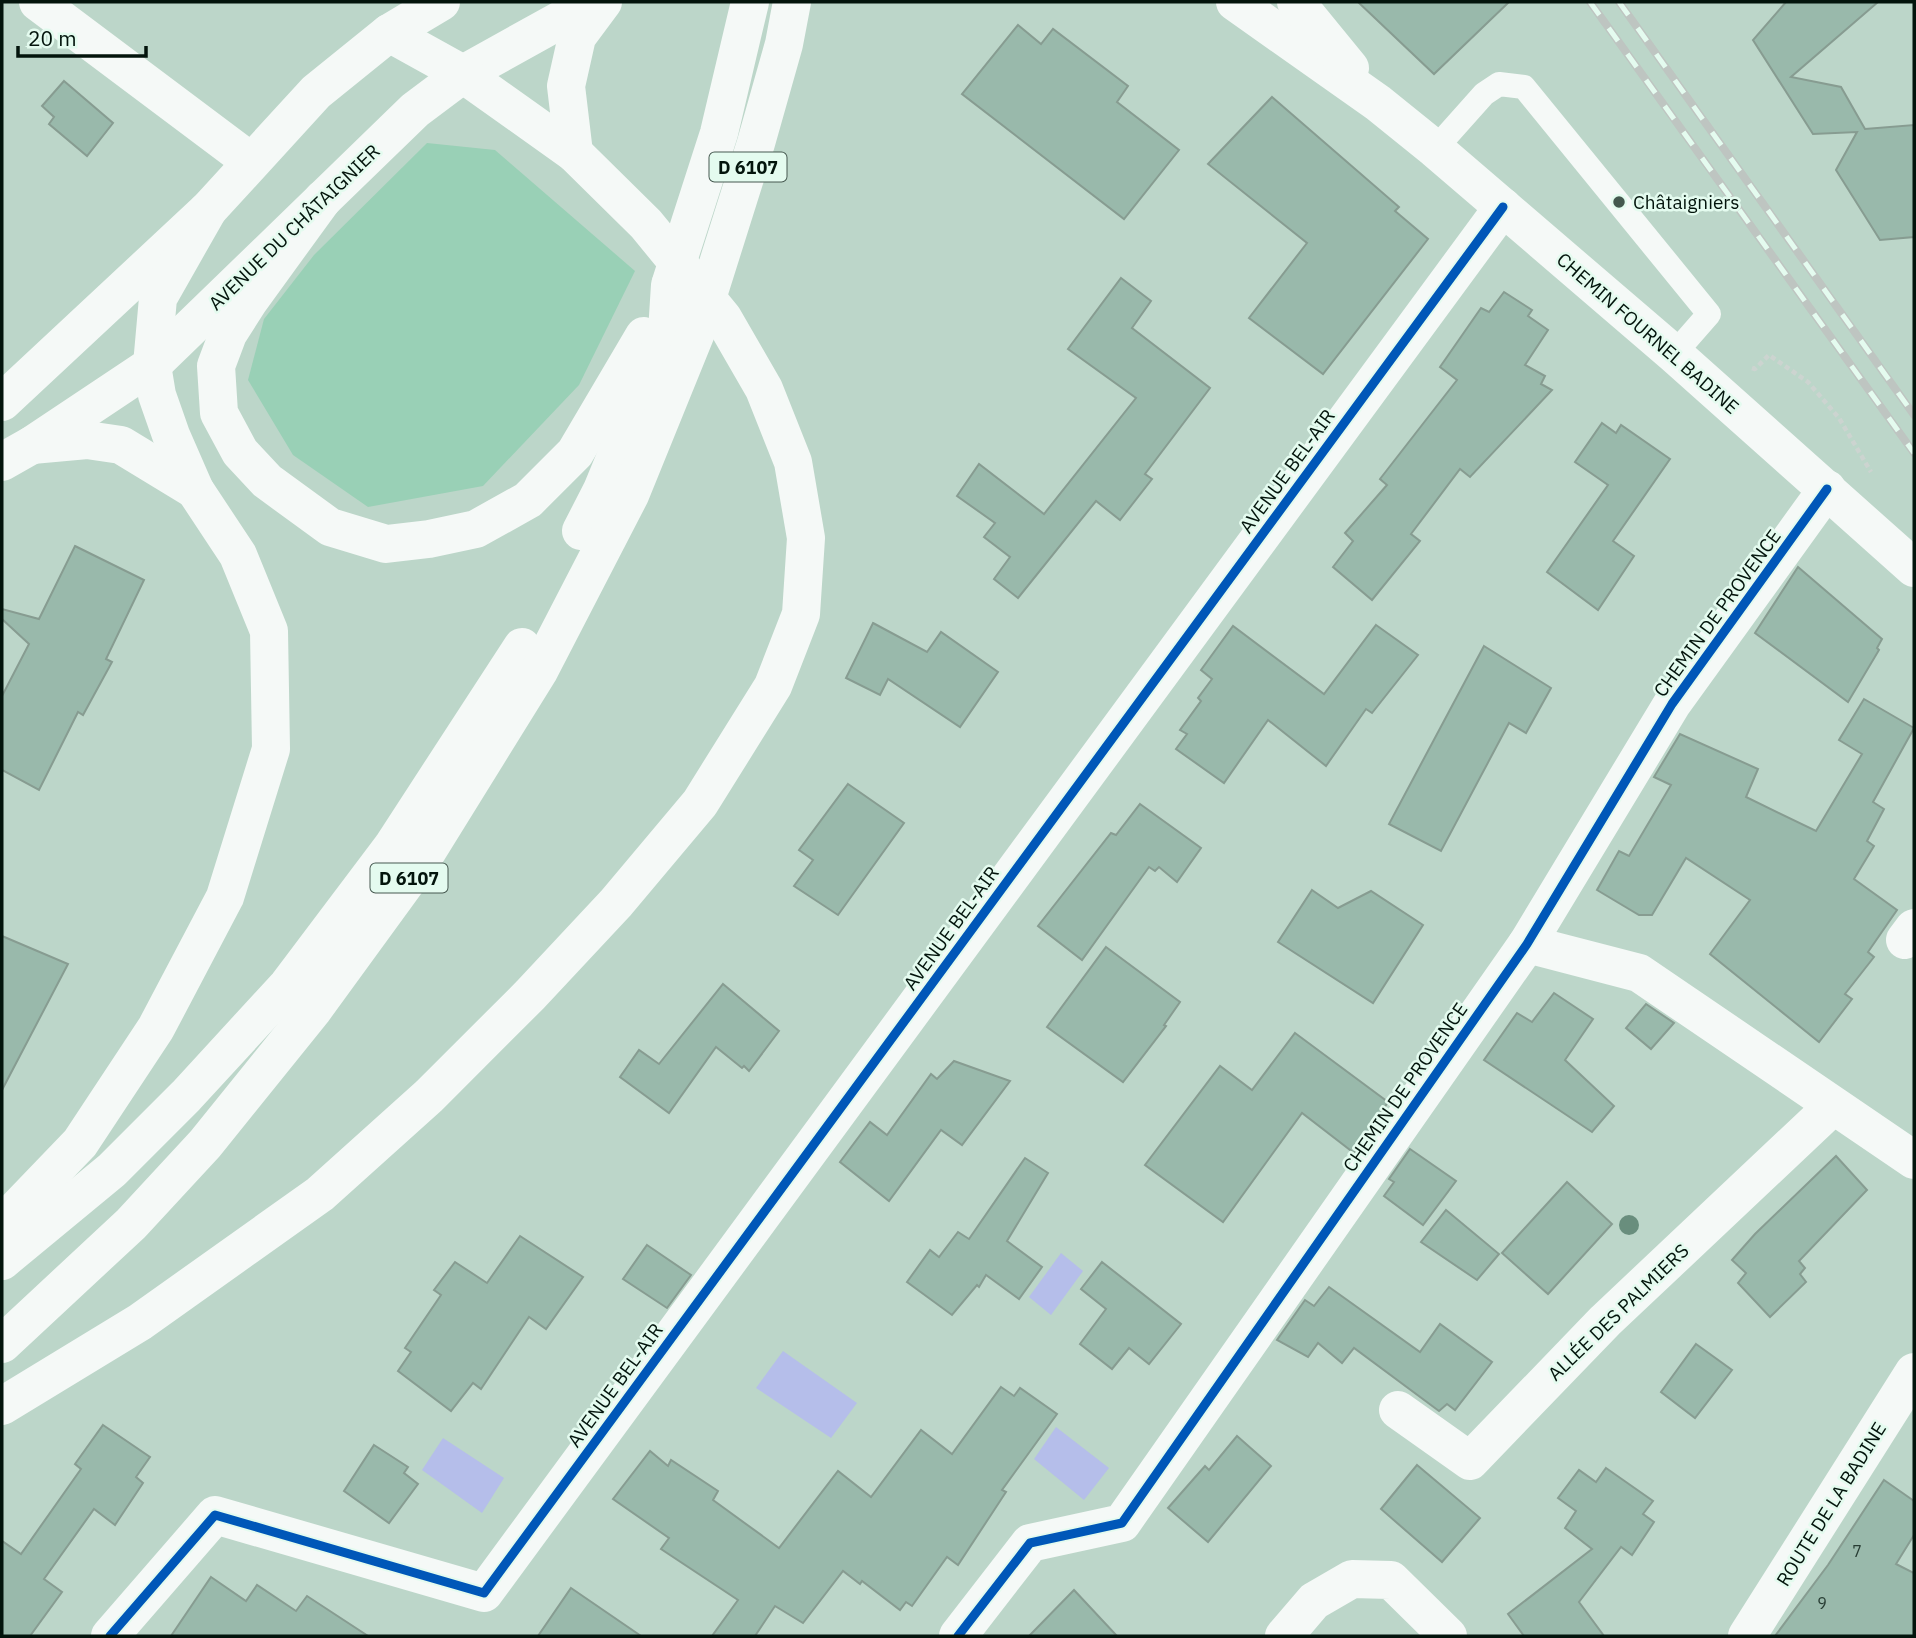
<svg xmlns="http://www.w3.org/2000/svg" width="1916" height="1638" font-family="'IBM Plex Sans',sans-serif">
  <style>
    .green { fill: #99d0b6 }
    .water { fill: #b5beea }
    .building { fill: #99b9ab; stroke: #879c91; stroke-width: 2 }
    .lines { fill: none; stroke-linecap: round; stroke-linejoin: round }
    .path { stroke: #ccd4d0; stroke-width: 4.5; stroke-dasharray: 5 3.5; stroke-linecap: butt }
    .service { stroke: #f5f9f7; stroke-width: 24 }
    .minor { stroke: #f5f9f7; stroke-width: 38 }
    .tertiary { stroke: #f5f9f7; stroke-width: 38 }
    .trunk { stroke: #f5f9f7; stroke-width: 38 }
    .rail-casing { stroke: #bec5c1; stroke-width: 8 }
    .rail { stroke: #e4fbef; stroke-width: 5; stroke-dasharray: 16; stroke-linecap: butt }
    .cycleway-casing { stroke: #e4fbef; stroke-width: 13 }
    .cycleway { stroke: #0057b8; stroke-width: 9 }
    .tree { fill: #698e7d }
    .poi-dot { fill: #44584e; stroke: #e4fbef; stroke-width: 2.5 }
    .labels { text-anchor: middle; dominant-baseline: central; stroke-width: 5; stroke-linejoin: round; paint-order: stroke }
    .number-label { font-size: 16px; fill: #283d34 }
    .shield { fill: #e4fbef; stroke: #465950; stroke-width: 2 }
    .shield-label { font-size: 18px; font-weight: bold; fill: #03140c }
    .poi-label { font-size: 19px; fill: #03140c; stroke: #e4fbef; text-anchor: start }
    .street-label { font-size: 19px; fill: #03140c; stroke: #e4fbef }
  </style>
  <rect width="100%" height="100%" fill="#bcd6c9"/>
  <path class="green" d="M 427,143 L 495,150 L 635,271 L 579,385 L 483,486 L 368,507 L 293,455 L 248,380 L 264,319 L 314,255 Z"/>
  <g class="water">
    <path d="M 1061,1253 L 1083,1271 L 1051,1315 L 1029,1297 Z"/>
    <path d="M 783,1351 L 857,1403 L 831,1438 L 756,1388 Z"/>
    <path d="M 1056,1427 L 1109,1468 L 1084,1500 L 1034,1459 Z"/>
    <path d="M 443,1438 L 504,1478 L 482,1513 L 422,1470 Z"/>
  </g>
  <g class="building">
    <path d="M 1358,2 L 1509,2 L 1434,74 Z"/>
    <path d="M 1786,2 L 1878,2 L 1791,77 L 1841,87 L 1865,129 L 1914,125 L 1914,237 L 1880,240 L 1836,170 L 1857,132 L 1813,134 L 1753,40 Z"/>
    <path d="M 1018,25 L 1041,44 L 1053,29 L 1128,86 L 1117,102 L 1179,150 L 1124,219 L 962,94 Z"/>
    <path d="M 64,81 L 113,123 L 87,156 L 49,124 L 54,117 L 42,106 Z"/>
    <path d="M 1272,97 L 1399,207 L 1395,211 L 1428,239 L 1323,374 L 1249,318 L 1307,243 L 1208,164 Z"/>
    <path d="M 1121,278 L 1151,301 L 1132,328 L 1210,388 L 1145,474 L 1152,479 L 1120,520 L 1096,501 L 1018,598 L 994,579 L 1010,557 L 984,537 L 995,523 L 957,496 L 979,464 L 1044,514 L 1136,398 L 1068,349 Z"/>
    <path d="M 1504,292 L 1532,310 L 1528,316 L 1548,330 L 1525,365 L 1545,376 L 1541,384 L 1552,390 L 1470,477 L 1460,469 L 1411,534 L 1420,541 L 1372,600 L 1333,567 L 1353,541 L 1345,533 L 1387,485 L 1380,479 L 1457,380 L 1440,367 L 1481,308 L 1489,312 Z"/>
    <path d="M 1602,423 L 1616,433 L 1621,425 L 1670,459 L 1613,541 L 1634,556 L 1598,610 L 1547,572 L 1608,485 L 1575,462 Z"/>
    <path d="M 75,546 L 144,580 L 106,659 L 112,662 L 83,715 L 78,712 L 39,790 L 2,770 L 2,696 L 29,644 L 2,619 L 2,609 L 39,619 Z"/>
    <path d="M 1798,567 L 1882,639 L 1877,648 L 1879,650 L 1848,702 L 1755,633 Z"/>
    <path d="M 873,623 L 927,652 L 941,632 L 998,672 L 960,727 L 888,679 L 880,695 L 846,678 Z"/>
    <path d="M 1376,625 L 1418,655 L 1372,713 L 1366,709 L 1326,766 L 1268,720 L 1224,783 L 1176,749 L 1187,734 L 1180,730 L 1201,701 L 1198,698 L 1212,679 L 1201,670 L 1233,626 L 1324,694 Z"/>
    <path d="M 1484,646 L 1551,688 L 1526,733 L 1509,723 L 1441,851 L 1389,824 Z"/>
    <path d="M 1864,699 L 1914,728 L 1873,802 L 1884,809 L 1867,841 L 1874,846 L 1854,879 L 1897,910 L 1868,952 L 1874,957 L 1845,994 L 1852,999 L 1819,1042 L 1710,954 L 1750,900 L 1686,858 L 1652,915 L 1639,915 L 1597,890 L 1619,851 L 1629,856 L 1671,785 L 1654,777 L 1680,734 L 1758,769 L 1746,797 L 1816,831 L 1862,754 L 1839,740 Z"/>
    <path d="M 848,784 L 904,823 L 838,915 L 794,886 L 813,860 L 799,850 Z"/>
    <path d="M 1140,804 L 1201,848 L 1177,882 L 1159,867 L 1155,871 L 1149,867 L 1082,960 L 1038,926 L 1111,833 L 1116,835 Z"/>
    <path d="M 1312,890 L 1338,908 L 1371,891 L 1423,925 L 1373,1003 L 1278,942 Z"/>
    <path d="M 2,936 L 68,964 L 2,1090 Z"/>
    <path d="M 1106,947 L 1180,1002 L 1164,1025 L 1166,1026 L 1123,1082 L 1047,1027 Z"/>
    <path d="M 723,984 L 779,1031 L 749,1071 L 744,1066 L 742,1068 L 716,1047 L 669,1113 L 620,1077 L 639,1050 L 659,1064 Z"/>
    <path d="M 1554,993 L 1593,1019 L 1565,1060 L 1614,1106 L 1592,1132 L 1484,1060 L 1517,1013 L 1532,1022 Z"/>
    <path d="M 1646,1004 L 1674,1023 L 1651,1049 L 1626,1028 Z"/>
    <path d="M 1295,1033 L 1388,1102 L 1354,1153 L 1302,1113 L 1223,1222 L 1145,1165 L 1220,1066 L 1252,1090 Z"/>
    <path d="M 954,1061 L 1010,1081 L 962,1145 L 941,1130 L 889,1201 L 840,1162 L 870,1122 L 887,1135 L 931,1074 L 937,1079 Z"/>
    <path d="M 1410,1149 L 1456,1181 L 1423,1225 L 1384,1196 L 1394,1182 L 1389,1179 Z"/>
    <path d="M 1836,1156 L 1867,1190 L 1799,1261 L 1805,1268 L 1800,1274 L 1806,1282 L 1770,1317 L 1738,1283 L 1746,1273 L 1732,1260 L 1755,1234 Z"/>
    <path d="M 1025,1158 L 1048,1173 L 1007,1241 L 1042,1267 L 1019,1299 L 986,1275 L 979,1287 L 977,1285 L 952,1315 L 907,1282 L 930,1250 L 939,1257 L 958,1232 L 969,1239 Z"/>
    <path d="M 1567,1182 L 1612,1224 L 1548,1294 L 1502,1253 Z"/>
    <path d="M 1446,1210 L 1499,1254 L 1477,1280 L 1421,1242 Z"/>
    <path d="M 520,1236 L 583,1277 L 546,1329 L 529,1317 L 481,1389 L 473,1383 L 451,1411 L 398,1371 L 411,1352 L 405,1348 L 441,1295 L 434,1290 L 455,1262 L 487,1283 Z"/>
    <path d="M 647,1245 L 691,1275 L 667,1308 L 623,1279 Z"/>
    <path d="M 1102,1262 L 1181,1324 L 1149,1364 L 1129,1348 L 1112,1369 L 1080,1344 L 1106,1309 L 1081,1289 Z"/>
    <path d="M 1329,1287 L 1420,1352 L 1440,1324 L 1492,1362 L 1455,1410 L 1447,1404 L 1439,1411 L 1354,1348 L 1342,1363 L 1318,1343 L 1308,1357 L 1277,1340 L 1305,1300 L 1314,1306 Z"/>
    <path d="M 1696,1344 L 1732,1370 L 1695,1418 L 1661,1392 Z"/>
    <path d="M 1001,1387 L 1014,1396 L 1020,1388 L 1057,1414 L 1002,1490 L 1006,1492 L 958,1565 L 947,1557 L 912,1606 L 906,1602 L 900,1610 L 862,1581 L 860,1584 L 843,1571 L 803,1623 L 775,1606 L 755,1636 L 712,1636 L 738,1600 L 661,1549 L 669,1538 L 613,1499 L 650,1451 L 668,1466 L 671,1460 L 718,1491 L 713,1500 L 779,1548 L 838,1471 L 871,1497 L 921,1430 L 952,1454 Z"/>
    <path d="M 103,1425 L 150,1457 L 136,1477 L 143,1483 L 115,1525 L 94,1509 L 44,1579 L 62,1592 L 30,1636 L 2,1636 L 2,1541 L 21,1554 L 81,1469 L 75,1464 Z"/>
    <path d="M 1237,1436 L 1271,1466 L 1208,1542 L 1168,1508 L 1205,1466 L 1209,1470 Z"/>
    <path d="M 374,1445 L 408,1467 L 404,1473 L 418,1484 L 389,1523 L 344,1491 Z"/>
    <path d="M 1417,1465 L 1480,1518 L 1442,1562 L 1381,1509 Z"/>
    <path d="M 1606,1468 L 1653,1501 L 1643,1514 L 1654,1522 L 1632,1555 L 1621,1547 L 1579,1602 L 1604,1636 L 1524,1636 L 1508,1614 L 1592,1549 L 1565,1528 L 1576,1511 L 1558,1498 L 1579,1470 L 1596,1482 Z"/>
    <path d="M 1884,1480 L 1914,1501 L 1914,1535 L 1896,1564 L 1914,1573 L 1914,1636 L 1775,1636 L 1828,1565 Z"/>
    <path d="M 211,1577 L 246,1601 L 257,1585 L 296,1611 L 307,1596 L 368,1636 L 171,1636 Z"/>
    <path d="M 571,1588 L 641,1636 L 538,1636 Z"/>
    <path d="M 1074,1590 L 1117,1636 L 1029,1636 Z"/>
  </g>
  <g class="lines">
    <path class="path" d="M 1752,368 L 1755,369 L 1769,355 L 1808,382 L 1839,418 L 1871,472"/>
    <path class="service" d="M 1435,149 L 1484,94 L 1499,84 L 1524,87 L 1709,314 L 1674,354"/>
    <g class="minor">
      <path d="M 38,2 L 250,161"/>
      <path d="M 1235,2 L 1378,103 L 1435,149 L 1674,354 L 1914,568"/>
      <path d="M 1296,2 L 1350,68"/>
      <path d="M 1905,940 L 1914,928"/>
      <path d="M 1527,944 L 1639,973 L 1914,1160"/>
      <path d="M 1398,1410 L 1470,1461 L 1605,1321 L 1833,1106"/>
      <path d="M 110,1636 L 215,1515 L 484,1593 L 1503,207"/>
      <path d="M 958,1636 L 1030,1543 L 1122,1523 L 1527,944 L 1672,704 L 1827,489"/>
      <path d="M 1284,1636 L 1314,1601 L 1352,1579 L 1391,1580 L 1448,1636"/>
      <path d="M 1747,1636 L 1914,1372"/>
    </g>
    <g class="tertiary">
      <path d="M 2,402 L 208,210 L 316,92 L 389,33 L 441,2"/>
      <path d="M 2,462 L 32,445 L 152,365 L 415,110 L 463,74 L 593,2"/>
    </g>
    <g class="trunk">
      <path d="M 574,153 L 566,86 L 577,37 L 603,2"/>
      <path d="M 323,199 L 249,301 L 228,334 L 216,366 L 219,413 L 240,452 L 267,481 L 330,527 L 386,544 L 429,539 L 476,529 L 528,500 L 575,453 L 644,336"/>
      <path d="M 671,282 L 719,133 L 750,2"/>
      <path d="M 32,445 L 87,440 L 121,445 L 195,490"/>
      <path d="M 581,531 L 602,490 L 667,332 L 670,285"/>
      <path d="M 2,1224 L 80,1143 L 156,1028 L 225,897 L 271,749 L 269,631 L 238,555 L 195,490 L 171,435 L 157,395 L 152,365 L 158,298 L 208,210"/>
      <path d="M 2,1261 L 112,1170 L 186,1096 L 288,985 L 392,847 L 522,647"/>
      <path d="M 2,1344 L 131,1224 L 205,1144 L 313,1010 L 420,863 L 539,671 L 630,495 L 697,330 L 756,143 L 784,44 L 792,2"/>
      <path d="M 2,1406 L 140,1322 L 320,1194 L 429,1096 L 530,995 L 616,903 L 700,803 L 773,686 L 801,614 L 806,538 L 793,462 L 764,389 L 723,318 L 646,224 L 574,153 L 463,74 L 389,33"/>
    </g>
    <defs>
      <g id="rail">
        <path d="M 1590,2 L 1914,453"/>
        <path d="M 1619,2 L 1914,415"/>
      </g>
    </defs>
    <use href="#rail" class="rail-casing"/>
    <use href="#rail" class="rail"/>
    <defs>
      <g id="cycleway">
        <path d="M 110,1636 L 215,1515 L 484,1593 L 1503,207"/>
        <path d="M 958,1636 L 1030,1543 L 1122,1523 L 1527,944 L 1672,704 L 1827,489"/>
      </g>
    </defs>
    <use href="#cycleway" class="cycleway-casing"/>
    <use href="#cycleway" class="cycleway"/>
  </g>
  <circle class="tree" cx="1629" cy="1225" r="10"/>
  <circle class="poi-dot" cx="1619" cy="202" r="7"/>
  <g class="labels">
    <g class="number-label">
      <text x="1857" y="1551">7</text>
      <text x="1822" y="1603">9</text>
    </g>
    <g class="shield">
      <rect x="709.5" y="152.5" width="77" height="29" rx="5"/>
      <rect x="370.5" y="863.5" width="77" height="29" rx="5"/>
    </g>
    <g class="shield-label">
      <text x="748" y="167">D 6107</text>
      <text x="409" y="878">D 6107</text>
    </g>
    <g class="poi-label">
      <text x="1633" y="202">Châtaigniers</text>
    </g>
    <g class="street-label">
      <text transform="translate(294 227) rotate(-44)">AVENUE DU CHÂTAIGNIER</text>
      <text transform="translate(1648 333) rotate(41)">CHEMIN FOURNEL BADINE</text>
      <text transform="translate(1287 471) rotate(-54)">AVENUE BEL-AIR</text>
      <text transform="translate(1717 613) rotate(-54)">CHEMIN DE PROVENCE</text>
      <text transform="translate(951 928) rotate(-54)">AVENUE BEL-AIR</text>
      <text transform="translate(1405 1087) rotate(-55)">CHEMIN DE PROVENCE</text>
      <text transform="translate(1618 1312) rotate(-44)">ALLÉE DES PALMIERS</text>
      <text transform="translate(615 1385) rotate(-54)">AVENUE BEL-AIR</text>
      <text transform="translate(1831 1504) rotate(-58)">ROUTE DE LA BADINE</text>
    </g>
  </g>
  <rect width="1916" height="1638" fill="none" stroke="#03140c" stroke-width="7"/>
  <path d="M18 46v10h128v-10" fill="none" stroke="#03140c" stroke-width="3.5"/>
  <text x="28" y="46" font-size="21" fill="#03140c" stroke="#e4fbef" stroke-width="5" paint-order="stroke">20 m</text>
</svg>
